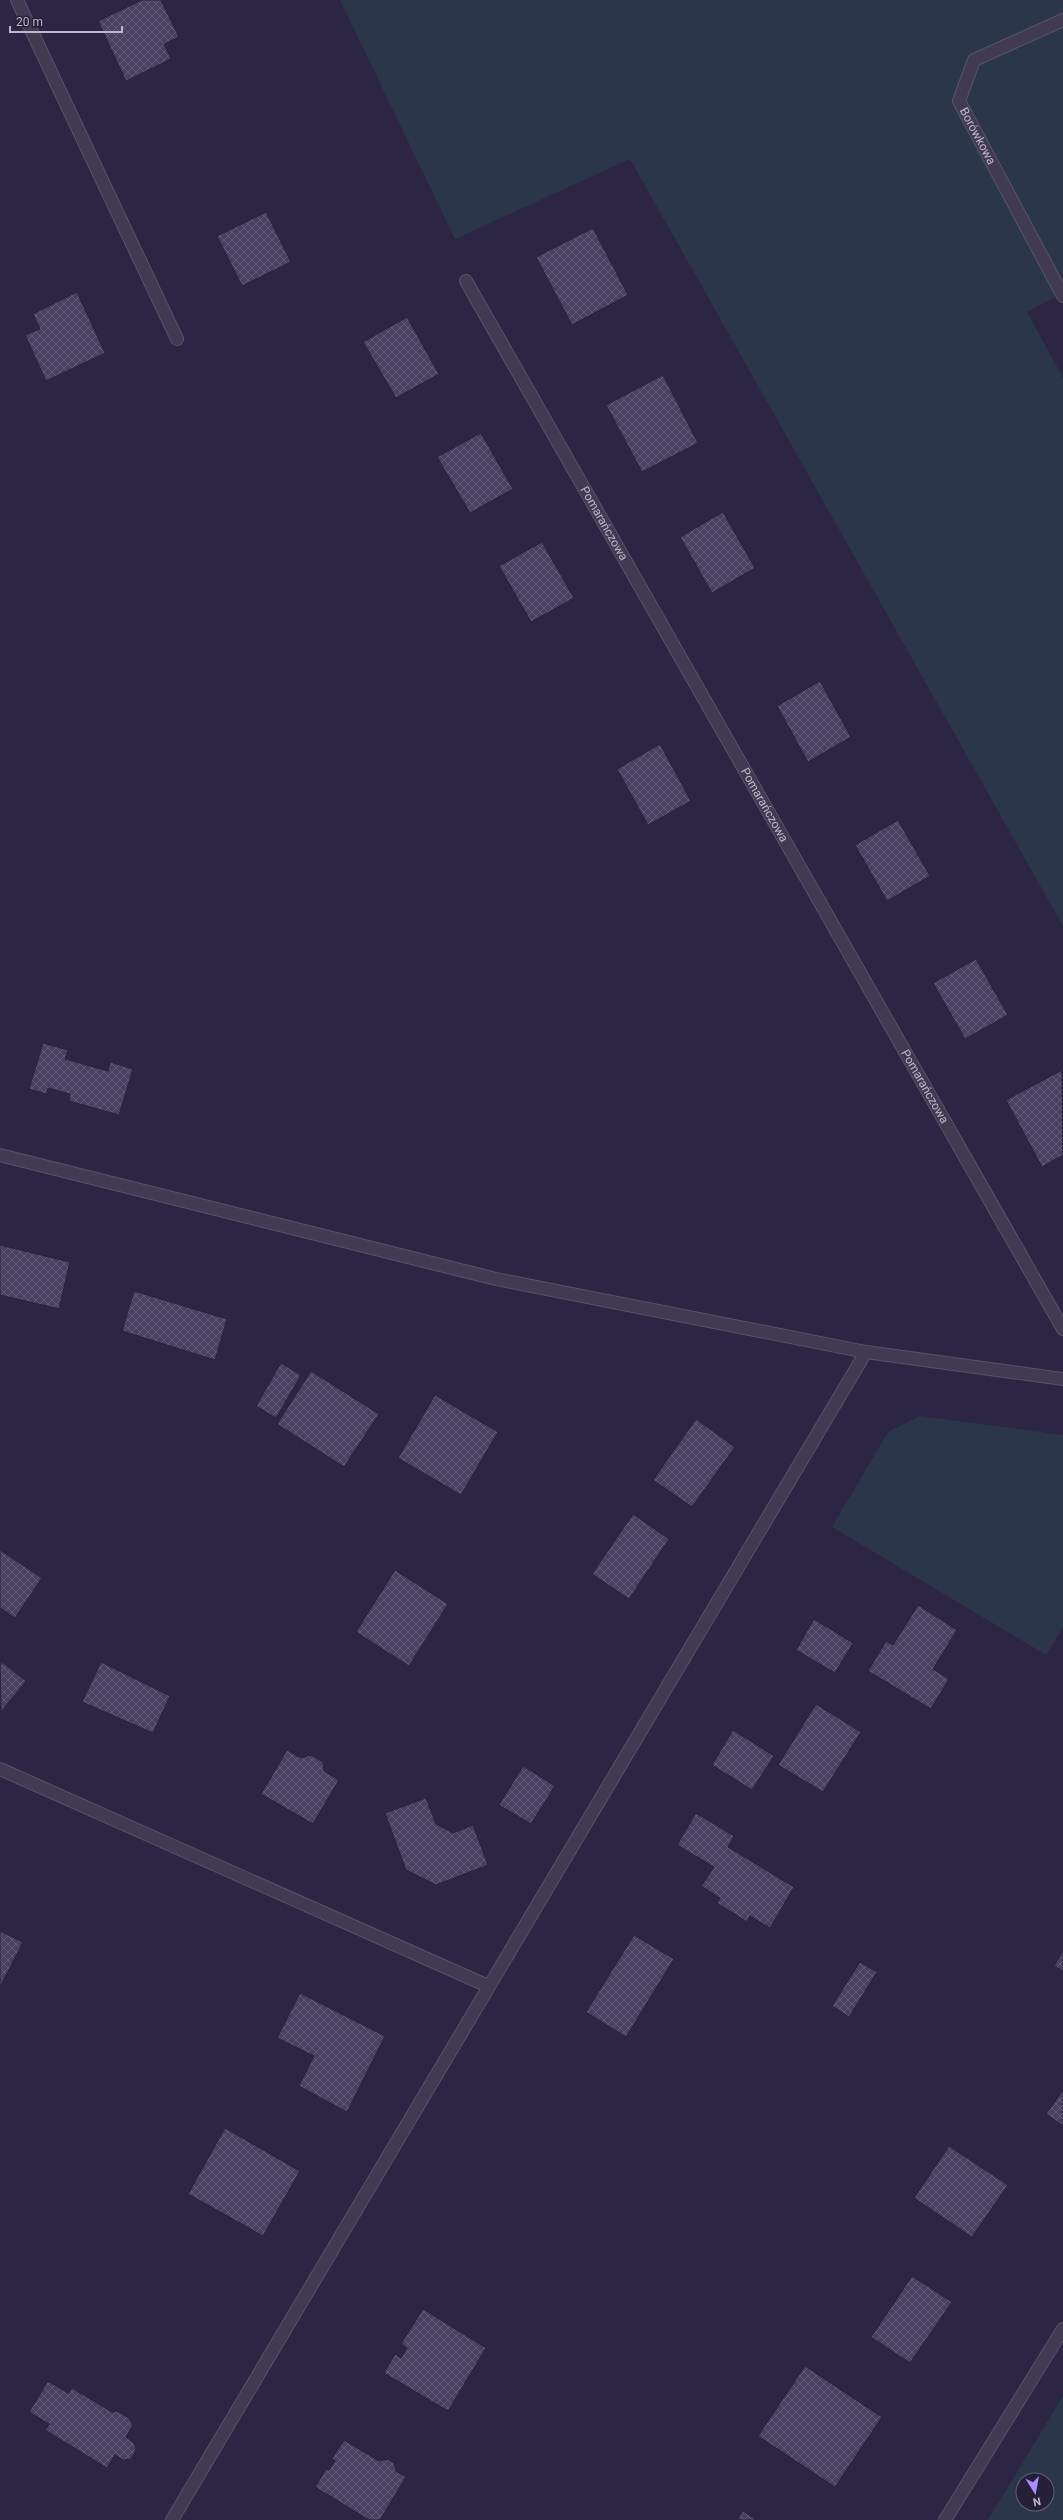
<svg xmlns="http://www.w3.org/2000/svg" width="1063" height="2520" font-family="Roboto,sans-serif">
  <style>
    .grass { fill: #2c364a; fill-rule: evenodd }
    .building { fill: url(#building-cross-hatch); stroke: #27213b }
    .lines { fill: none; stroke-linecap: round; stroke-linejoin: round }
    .lane-casing { stroke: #58536b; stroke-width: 14 }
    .street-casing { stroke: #58536b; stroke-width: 14 }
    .lane { stroke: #403a53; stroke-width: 12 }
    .street { stroke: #403a53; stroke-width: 12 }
    .labels { text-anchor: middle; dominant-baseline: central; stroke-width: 3; stroke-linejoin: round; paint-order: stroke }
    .street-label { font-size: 12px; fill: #bdb8cd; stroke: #251f39 }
  </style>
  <defs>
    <pattern id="building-cross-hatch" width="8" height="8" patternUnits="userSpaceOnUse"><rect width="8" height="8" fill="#484061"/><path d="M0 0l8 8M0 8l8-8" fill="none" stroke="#605a76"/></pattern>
  </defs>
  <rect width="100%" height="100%" fill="#2c2644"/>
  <g class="grass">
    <path d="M 340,0 L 1063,0 L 1063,293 L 1027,312 L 1063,378 L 1063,926 L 630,159 L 455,239 Z"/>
    <path d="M 920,1416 L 1063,1435 L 1063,1627 L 1046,1655 L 832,1527 L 888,1432 Z"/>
    <path d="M 1063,2396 L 1063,2520 L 988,2520 ZM 1023,2480 L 1047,2480 L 1047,2504 L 1023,2504 Z"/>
  </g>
  <g class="building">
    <path d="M 142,0 L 161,0 L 179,37 L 164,44 L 171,59 L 126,81 L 98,21 Z"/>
    <path d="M 266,212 L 291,262 L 242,286 L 217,236 Z"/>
    <path d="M 593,228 L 628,295 L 572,325 L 536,257 Z"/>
    <path d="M 77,292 L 105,353 L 46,381 L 25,335 L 40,329 L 33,314 Z"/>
    <path d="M 407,317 L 439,374 L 396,398 L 363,342 Z"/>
    <path d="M 663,375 L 698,443 L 642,472 L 606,405 Z"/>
    <path d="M 481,433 L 513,489 L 470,513 L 437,457 Z"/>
    <path d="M 723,512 L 755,568 L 712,593 L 680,537 Z"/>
    <path d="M 542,542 L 574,598 L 531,622 L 499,566 Z"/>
    <path d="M 820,681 L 851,737 L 808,762 L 777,706 Z"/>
    <path d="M 660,744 L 691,801 L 648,825 L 617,769 Z"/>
    <path d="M 898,820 L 930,876 L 887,901 L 855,845 Z"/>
    <path d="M 976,959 L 1008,1015 L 965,1039 L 933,983 Z"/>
    <path d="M 43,1043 L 68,1050 L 65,1059 L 108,1071 L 110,1062 L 133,1069 L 119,1115 L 69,1101 L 70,1094 L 48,1088 L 47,1094 L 29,1089 Z"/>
    <path d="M 1062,1070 L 1063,1155 L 1042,1167 L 1006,1100 Z"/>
    <path d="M 0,1245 L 70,1262 L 59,1309 L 0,1295 Z"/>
    <path d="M 134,1291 L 227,1319 L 215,1360 L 122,1331 Z"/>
    <path d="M 281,1363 L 301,1375 L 276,1418 L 256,1406 Z"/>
    <path d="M 311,1371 L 379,1414 L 344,1467 L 277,1424 Z"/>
    <path d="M 435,1395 L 498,1432 L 461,1495 L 398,1458 Z"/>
    <path d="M 696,1419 L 735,1447 L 692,1507 L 653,1480 Z"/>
    <path d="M 633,1514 L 669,1539 L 629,1599 L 592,1574 Z"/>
    <path d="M 0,1550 L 42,1578 L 15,1618 L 0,1608 Z"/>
    <path d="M 395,1570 L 448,1604 L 409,1666 L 356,1632 Z"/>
    <path d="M 918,1605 L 957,1630 L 933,1669 L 949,1679 L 931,1709 L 868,1671 L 886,1641 L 893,1645 Z"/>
    <path d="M 814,1619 L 853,1643 L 835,1673 L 796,1650 Z"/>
    <path d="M 2,1662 L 26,1681 L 1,1712 L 0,1665 Z"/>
    <path d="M 101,1662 L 170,1696 L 153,1733 L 82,1702 Z"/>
    <path d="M 816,1704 L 861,1732 L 823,1792 L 778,1765 Z"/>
    <path d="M 733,1730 L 774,1756 L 752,1790 L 712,1765 Z"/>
    <path d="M 287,1750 L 301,1758 L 311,1755 L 323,1762 L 324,1771 L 339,1780 L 313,1824 L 261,1794 Z"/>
    <path d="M 523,1766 L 555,1786 L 531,1824 L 499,1805 Z"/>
    <path d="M 426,1798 L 436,1824 L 453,1833 L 473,1825 L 488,1865 L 436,1885 L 406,1870 L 385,1813 Z"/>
    <path d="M 696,1813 L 734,1836 L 728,1847 L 794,1887 L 770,1928 L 750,1916 L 747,1922 L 717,1903 L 720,1898 L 701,1886 L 714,1867 L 677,1845 Z"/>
    <path d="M 0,1931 L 23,1942 L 0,1987 Z"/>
    <path d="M 634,1935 L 674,1959 L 626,2037 L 586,2012 Z"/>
    <path d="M 1063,1951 L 1063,1971 L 1054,1966 Z"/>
    <path d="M 860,1962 L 877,1972 L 849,2017 L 832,2006 Z"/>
    <path d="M 300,1993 L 385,2036 L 347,2112 L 299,2086 L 314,2056 L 277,2038 Z"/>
    <path d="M 1063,2090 L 1063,2126 L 1046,2114 Z"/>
    <path d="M 225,2128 L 300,2171 L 263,2236 L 188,2194 Z"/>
    <path d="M 949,2146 L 1008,2185 L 972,2237 L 914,2198 Z"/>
    <path d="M 912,2276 L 952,2302 L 910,2363 L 871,2337 Z"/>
    <path d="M 423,2309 L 486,2348 L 448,2411 L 384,2373 L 395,2354 L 401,2358 L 407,2348 L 401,2344 Z"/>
    <path d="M 805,2366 L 882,2417 L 835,2487 L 758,2436 Z"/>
    <path d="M 48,2381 L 68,2393 L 72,2388 L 112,2412 L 117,2411 L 129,2418 L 133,2425 L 126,2437 L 134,2443 L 136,2450 L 131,2459 L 123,2460 L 115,2455 L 107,2468 L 45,2430 L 49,2424 L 29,2412 Z"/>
    <path d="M 344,2440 L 379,2461 L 387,2459 L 394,2463 L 396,2471 L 406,2477 L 380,2520 L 369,2520 L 315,2487 L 326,2469 L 329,2470 L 335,2461 L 332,2458 Z"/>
    <path d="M 743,2511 L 757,2520 L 737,2520 Z"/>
  </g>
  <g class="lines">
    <defs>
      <g id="lane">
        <path id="s1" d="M 466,281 L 1063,1329"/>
      </g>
      <g id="street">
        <path d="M 17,0 L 177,339"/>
        <path id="s2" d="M 1063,20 L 974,60 L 959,101 L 1063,296"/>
        <path d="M 0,1155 L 496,1279 L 866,1352 L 1063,1379"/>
        <path d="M 0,1769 L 488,1986"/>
        <path d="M 172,2520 L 866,1352"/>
        <path d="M 945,2520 L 1063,2329"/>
      </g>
    </defs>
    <use href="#lane" class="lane-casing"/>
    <use href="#street" class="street-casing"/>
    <use href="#lane" class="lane"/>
    <use href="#street" class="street"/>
  </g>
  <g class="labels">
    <g class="street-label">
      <text stroke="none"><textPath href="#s2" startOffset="181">Borówkowa</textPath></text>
      <text stroke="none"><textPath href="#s1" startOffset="279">Pomarańczowa</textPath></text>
      <text stroke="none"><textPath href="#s1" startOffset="603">Pomarańczowa</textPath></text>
      <text stroke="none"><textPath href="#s1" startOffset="927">Pomarańczowa</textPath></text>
    </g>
  </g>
  <g transform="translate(1035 2492) rotate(169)"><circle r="19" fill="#251f39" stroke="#625c74"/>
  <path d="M0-3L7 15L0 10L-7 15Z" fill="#ab8dfd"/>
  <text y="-6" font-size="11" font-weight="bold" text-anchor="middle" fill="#bdb8cd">N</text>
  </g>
  <path d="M10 26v6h112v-6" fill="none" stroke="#bdb8cd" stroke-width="2"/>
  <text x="16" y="26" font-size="12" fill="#bdb8cd" stroke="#251f39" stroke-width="3" paint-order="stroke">20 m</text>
</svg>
